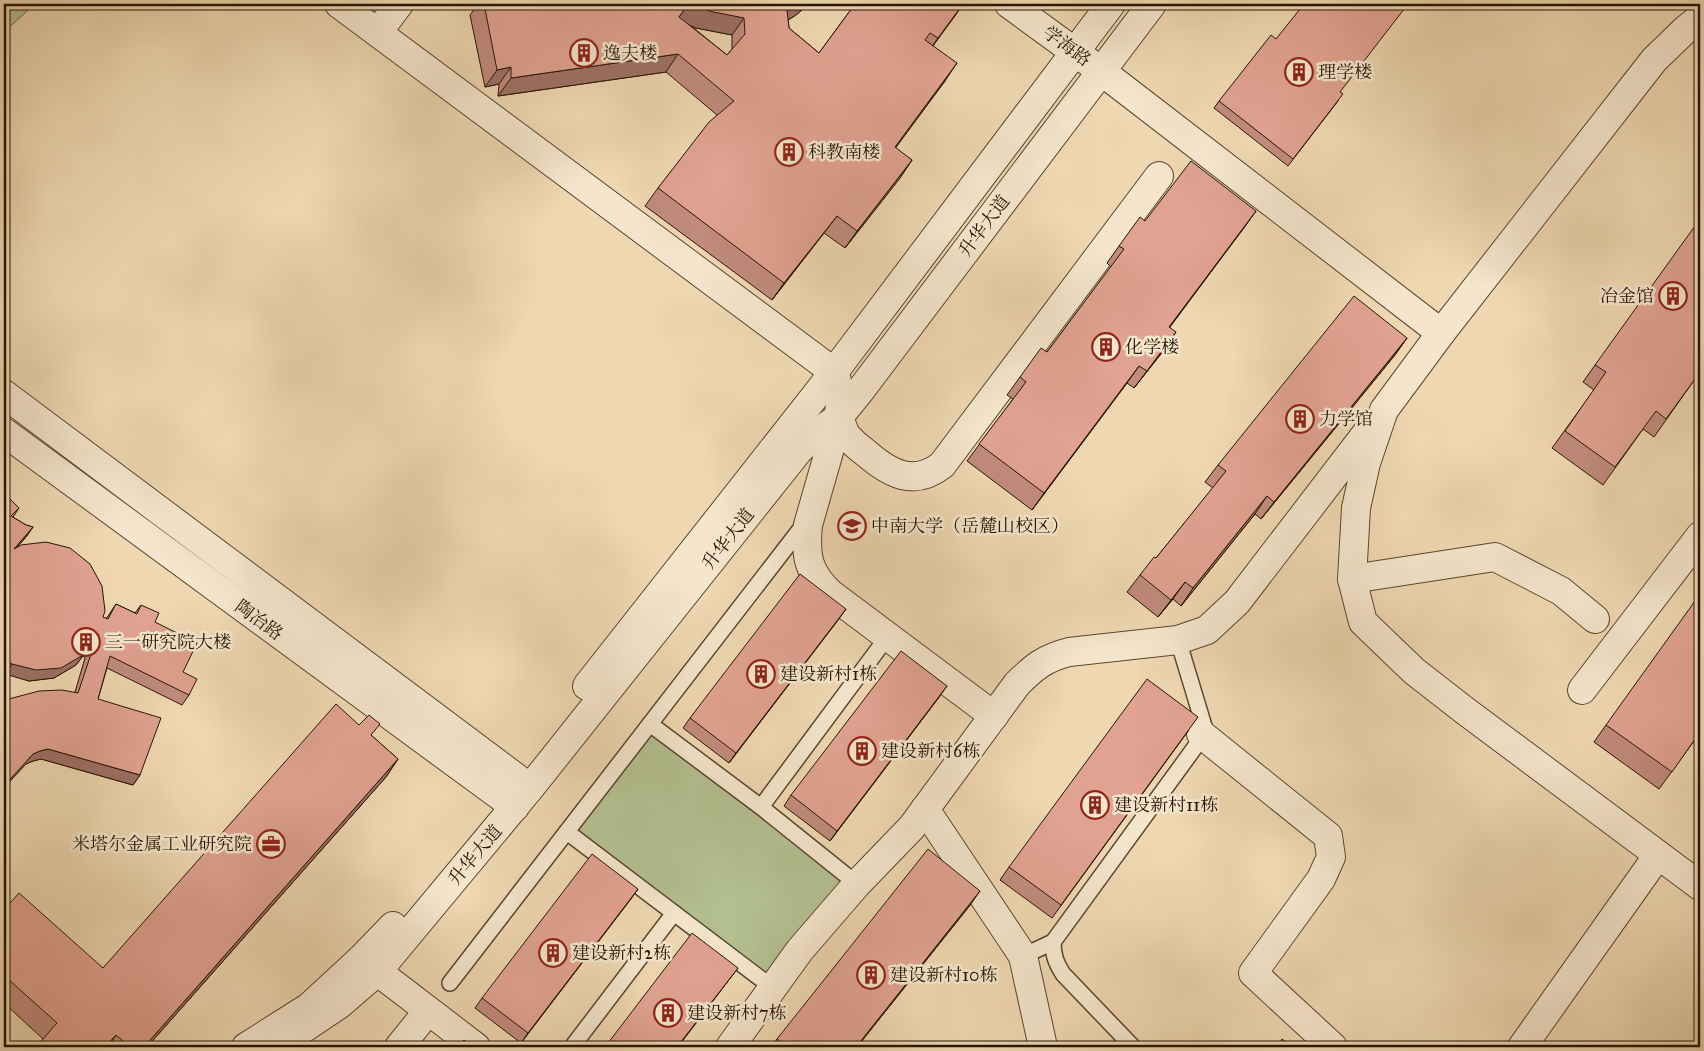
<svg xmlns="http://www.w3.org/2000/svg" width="1704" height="1051" font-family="'IM FELL Great Primer','Noto Serif SC',serif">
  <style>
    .green { fill: #b3bf90; stroke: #6d6a4a }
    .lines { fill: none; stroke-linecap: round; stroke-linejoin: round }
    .service-casing { stroke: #59462f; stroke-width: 18 }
    .minor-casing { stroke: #59462f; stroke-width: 30 }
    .tertiary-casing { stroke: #59462f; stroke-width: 30 }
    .service { stroke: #f4e5cc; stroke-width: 15 }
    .minor { stroke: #f4e5cc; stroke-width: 28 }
    .tertiary { stroke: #f4e5cc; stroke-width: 28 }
    .wall { fill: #c18b7d; stroke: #271504; fill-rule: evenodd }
    .shaded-wall { fill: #9d7166; stroke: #271504 }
    .building { fill: #e0a291; stroke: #271504 }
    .labels { text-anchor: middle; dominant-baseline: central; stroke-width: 5; stroke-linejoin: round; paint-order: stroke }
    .street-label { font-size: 18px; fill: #271504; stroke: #f4e5cc }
    .poi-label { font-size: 18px; fill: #271504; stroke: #f4e5cc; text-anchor: start }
  </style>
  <rect width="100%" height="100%" fill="#eed7b1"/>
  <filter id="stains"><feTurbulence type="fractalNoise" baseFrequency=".004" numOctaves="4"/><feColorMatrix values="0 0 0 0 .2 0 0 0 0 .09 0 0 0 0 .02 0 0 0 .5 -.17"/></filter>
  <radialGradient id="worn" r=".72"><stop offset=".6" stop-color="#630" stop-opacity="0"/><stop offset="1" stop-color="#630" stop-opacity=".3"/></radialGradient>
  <g class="green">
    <path d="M 4,4 L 35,4 L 4,32 Z"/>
    <path d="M 651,734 L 848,884 L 768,977 L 577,832 Z"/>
  </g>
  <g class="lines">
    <defs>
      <g id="service">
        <path d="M 650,724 L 761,807 L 857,884"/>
        <path d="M 761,807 L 888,636"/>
        <path d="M 567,832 L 773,988"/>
        <path d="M 1053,942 C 1053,955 1056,963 1063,974 L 1133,1047"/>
        <path d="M 1023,956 L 1053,942 L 1198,743 L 1204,726 L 1178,640"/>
        <path d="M 450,983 L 805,523"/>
        <path d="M 572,1047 L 674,913"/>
      </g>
      <g id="minor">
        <path d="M 339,4 L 834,372 C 840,387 841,400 839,417 L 808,525 C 805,556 808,573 831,594 L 994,716"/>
        <path d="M 1009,4 L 1101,71 L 1441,333 L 1384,410 L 1366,463 L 1356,508 L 1352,579 L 1363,622 L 1414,671 L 1464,710 L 1700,886"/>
        <path d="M 378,32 L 399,4"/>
        <path d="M 1441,333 L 1654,60 L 1685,30 L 1700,18"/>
        <path d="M 4,394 L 530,788"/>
        <path d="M 839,417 C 841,422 843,429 846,435 C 852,442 859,448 866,453 C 890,474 914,487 942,465 L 1159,176"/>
        <path d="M 4,432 L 515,807"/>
        <path d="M 1352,579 L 1495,557 L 1561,591 L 1595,619"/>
        <path d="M 1582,690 L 1700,536"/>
        <path d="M 1201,734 L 1328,836 L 1331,857 L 1321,879 L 1253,973 L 1333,1047"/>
        <path d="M 925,809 L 1023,956"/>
        <path d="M 361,959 L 476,1047"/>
        <path d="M 399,1047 L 428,1011"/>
        <path d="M 730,1047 L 800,950 L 857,884 L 912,827 L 1017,684 C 1034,667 1045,658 1069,652 L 1178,640 L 1207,630 L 1237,602 L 1372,426"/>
        <path d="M 1522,1047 L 1658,855"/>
      </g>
      <g id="tertiary">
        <path d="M 587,686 L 834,372 L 1111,4"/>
        <path d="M 1023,956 L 1043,1047"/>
        <path d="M 246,1047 L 309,1007 L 361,959 L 393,926"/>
        <path d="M 276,1047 L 340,1004 L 377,972 L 530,788 L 799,450 L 817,433 L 839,417 L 860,391 L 1152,4"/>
      </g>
    </defs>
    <use href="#service" class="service-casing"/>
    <use href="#minor" class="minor-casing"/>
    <use href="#tertiary" class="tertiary-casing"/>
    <use href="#service" class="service"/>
    <use href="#minor" class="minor"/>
    <use href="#tertiary" class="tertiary"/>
  </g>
  <g class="wall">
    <path d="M 372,4 L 381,4 L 378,8 Z"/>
    <path d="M 478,4 L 809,4 L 796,15 L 788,20 L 789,28 L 819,53 L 855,4 L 963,4 L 933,46 L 945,81 L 895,148 L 912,160 L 900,178 L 845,248 L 824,233 L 772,300 L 645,206 L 658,188 L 717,115 L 666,72 L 498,96 L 499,84 L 485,87 L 470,15 ZM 690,25 L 696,28 L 732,35 L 732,49 L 727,55 Z"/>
    <path d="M 1340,92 L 1338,101 L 1288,166 L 1214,108 L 1219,101 Z"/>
    <path d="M 1256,211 L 1170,327 L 1164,350 L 1134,388 L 1127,383 L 1032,510 L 967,461 L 1013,399 L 1007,395 L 1020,377 L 1047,352 L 1111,267 L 1107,263 L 1119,246 L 1145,221 Z"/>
    <path d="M 1407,338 L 1395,355 L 1261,519 L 1255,514 L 1181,606 L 1173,599 L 1158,617 L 1127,592 L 1140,575 L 1156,558 L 1213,488 L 1205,482 L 1218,465 Z"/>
    <path d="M 1595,365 L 1700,372 L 1654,437 L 1643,429 L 1603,485 L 1552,448 L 1594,390 L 1583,382 Z"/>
    <path d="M 4,504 L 19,508 L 13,517 L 26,525 L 33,527 L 26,537 L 17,547 L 106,619 L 116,604 L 135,613 L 141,605 L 155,622 L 183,672 L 189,695 L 182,705 L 107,668 L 98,699 L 140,775 L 133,785 L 41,759 L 33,761 L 26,764 L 75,692 L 85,658 L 83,656 L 76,665 L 54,678 L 29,681 L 4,673 Z"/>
    <path d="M 846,609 L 729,763 L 683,728 L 690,718 Z"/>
    <path d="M 940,696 L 830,841 L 784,806 L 791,795 Z"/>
    <path d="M 1606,725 L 1700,733 L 1659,789 L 1594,742 Z"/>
    <path d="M 1189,730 L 1052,918 L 1000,880 L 1009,867 Z"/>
    <path d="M 372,736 L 398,759 L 386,777 L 147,1047 L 36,1047 L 43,1039 L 4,1003 L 4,910 L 103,968 Z"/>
    <path d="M 638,889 L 521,1043 L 475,1008 L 482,998 Z"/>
    <path d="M 971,904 L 857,1047 L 771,1047 L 777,1039 Z"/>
  </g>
  <g class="shaded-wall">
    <path d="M 688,4 L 692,4 L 744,18 L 732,35 L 696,28 L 677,20 Z"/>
    <path d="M 798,4 L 809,4 L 796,15 L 775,28 L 787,10 Z"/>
    <path d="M 963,4 L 955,16 L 926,55 L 938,38 Z"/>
    <path d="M 678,54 L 666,72 L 498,96 L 511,78 Z"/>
    <path d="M 957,63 L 945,81 L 883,165 L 895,147 Z"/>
    <path d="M 511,67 L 499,84 L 485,87 L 497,70 Z"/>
    <path d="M 912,160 L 900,178 L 845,248 L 857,231 Z"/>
    <path d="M 1256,211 L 1244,228 L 1157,344 L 1169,327 Z"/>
    <path d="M 837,216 L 824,233 L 772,300 L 784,283 Z"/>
    <path d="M 1176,332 L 1164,350 L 1134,388 L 1147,371 Z"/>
    <path d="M 1407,338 L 1395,355 L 1261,519 L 1274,502 Z"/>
    <path d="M 1139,366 L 1127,383 L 1032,510 L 1044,493 Z"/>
    <path d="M 1267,496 L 1255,514 L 1181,606 L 1193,588 Z"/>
    <path d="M 33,527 L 26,537 L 7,559 L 14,549 Z"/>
    <path d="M 1185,582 L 1173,599 L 1158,617 L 1171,600 Z"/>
    <path d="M 846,609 L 839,619 L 729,763 L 736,753 Z"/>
    <path d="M 90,646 L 76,665 L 54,678 L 29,681 L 5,674 L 12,664 Z"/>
    <path d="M 947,686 L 940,696 L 830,841 L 837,831 Z"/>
    <path d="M 48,749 L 140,775 L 133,785 L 41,759 L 33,761 L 26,764 L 4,788 L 4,786 L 33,754 L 40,751 Z"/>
    <path d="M 398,759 L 386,777 L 147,1047 L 144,1047 Z"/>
    <path d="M 638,889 L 631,899 L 521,1043 L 528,1033 Z"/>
    <path d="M 980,891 L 971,904 L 857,1047 L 856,1047 Z"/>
    <path d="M 738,968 L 678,1047 L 677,1047 Z"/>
    <path d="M 116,1035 L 108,1047 L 105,1047 Z"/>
  </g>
  <g class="building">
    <path d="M 484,4 L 688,4 L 679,17 L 727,55 L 745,34 L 744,18 L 709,11 L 692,4 L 798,4 L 787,10 L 789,28 L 819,53 L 855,4 L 877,4 L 884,9 L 888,4 L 963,4 L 938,38 L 930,33 L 925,40 L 957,63 L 895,147 L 912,160 L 857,231 L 837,216 L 784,283 L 658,188 L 709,122 L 734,101 L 678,54 L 511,78 L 511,67 L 497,70 Z"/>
    <path d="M 1304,4 L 1408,4 L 1340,92 L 1343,94 L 1293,159 L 1219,101 L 1271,35 L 1276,39 Z"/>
    <path d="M 1191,161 L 1256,211 L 1169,327 L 1176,332 L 1147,371 L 1139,366 L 1044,493 L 979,444 L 1026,382 L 1020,377 L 1041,348 L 1047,352 L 1124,249 L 1119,246 L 1140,217 L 1145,221 Z"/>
    <path d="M 1700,219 L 1700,372 L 1666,419 L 1656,411 L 1615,467 L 1565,431 L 1606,372 L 1595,365 Z"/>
    <path d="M 1354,296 L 1407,338 L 1274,502 L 1267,496 L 1193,588 L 1185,582 L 1171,600 L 1140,575 L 1154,557 L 1156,558 L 1226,471 L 1218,465 Z"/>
    <path d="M 9,498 L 19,508 L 11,516 L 26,525 L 33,527 L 14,549 L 21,545 L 46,542 L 70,548 L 90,564 L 102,586 L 105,611 L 103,617 L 108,619 L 116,604 L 137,614 L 141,605 L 159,613 L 155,622 L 197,643 L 183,672 L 197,679 L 189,695 L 110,656 L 98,699 L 161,718 L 140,775 L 48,749 L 40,751 L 33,754 L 4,786 L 4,701 L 5,700 L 39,691 L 62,690 L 78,693 L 93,648 L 90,646 L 83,655 L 61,668 L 36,670 L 12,664 L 4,658 L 4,504 Z"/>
    <path d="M 800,574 L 846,609 L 736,753 L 690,718 Z"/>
    <path d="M 1700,594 L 1700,732 L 1672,772 L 1606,725 Z"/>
    <path d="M 901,651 L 947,686 L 837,831 L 791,795 Z"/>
    <path d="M 1147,679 L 1198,717 L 1061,905 L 1009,867 Z"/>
    <path d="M 336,704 L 359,725 L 369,715 L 380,724 L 371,735 L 398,759 L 144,1047 L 130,1047 L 116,1035 L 105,1047 L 36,1047 L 57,1023 L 8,979 L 4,983 L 4,910 L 19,893 L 103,968 Z"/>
    <path d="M 928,849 L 980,891 L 856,1047 L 788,1047 L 777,1039 Z"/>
    <path d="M 592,854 L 638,889 L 528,1033 L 482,998 Z"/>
    <path d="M 692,933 L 738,968 L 677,1047 L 605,1047 Z"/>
    <path d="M 1282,1039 L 1293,1047 L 1277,1047 Z"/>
    <path d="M 464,1040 L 473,1047 L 458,1047 Z"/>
  </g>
  <defs>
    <symbol id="building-ring" viewBox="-11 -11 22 22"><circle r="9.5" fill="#f4e5cc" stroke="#8f2418" stroke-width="1.5"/><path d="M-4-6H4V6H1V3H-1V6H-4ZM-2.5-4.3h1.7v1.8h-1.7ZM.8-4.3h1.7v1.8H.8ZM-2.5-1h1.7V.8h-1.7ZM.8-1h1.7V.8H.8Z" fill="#8f2418"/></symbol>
    <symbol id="university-ring" viewBox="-11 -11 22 22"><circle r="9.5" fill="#f4e5cc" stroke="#8f2418" stroke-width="1.5"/><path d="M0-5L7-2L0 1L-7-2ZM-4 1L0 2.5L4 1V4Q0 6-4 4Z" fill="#8f2418"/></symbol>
    <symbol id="office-ring" viewBox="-11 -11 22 22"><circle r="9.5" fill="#f4e5cc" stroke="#8f2418" stroke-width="1.5"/><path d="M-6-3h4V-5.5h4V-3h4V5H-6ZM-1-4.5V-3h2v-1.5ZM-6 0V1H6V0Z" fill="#8f2418"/></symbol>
  </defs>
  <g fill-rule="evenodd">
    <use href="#building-ring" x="568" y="37" width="32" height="32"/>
    <use href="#building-ring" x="1283" y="56" width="32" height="32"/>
    <use href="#building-ring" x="773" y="136" width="32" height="32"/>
    <use href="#building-ring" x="1657" y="280" width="32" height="32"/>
    <use href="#building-ring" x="1090" y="331" width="32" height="32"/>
    <use href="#building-ring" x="1284" y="403" width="32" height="32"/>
    <use href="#university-ring" x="836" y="510" width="32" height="32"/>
    <use href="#building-ring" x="70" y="626" width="32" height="32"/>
    <use href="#building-ring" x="745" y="658" width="32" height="32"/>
    <use href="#building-ring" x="846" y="735" width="32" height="32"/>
    <use href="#building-ring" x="1079" y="789" width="32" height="32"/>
    <use href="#office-ring" x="255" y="828" width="32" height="32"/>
    <use href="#building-ring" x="537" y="937" width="32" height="32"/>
    <use href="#building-ring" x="855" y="959" width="32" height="32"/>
    <use href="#building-ring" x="652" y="997" width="32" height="32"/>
  </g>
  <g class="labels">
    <g class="street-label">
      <text transform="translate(1067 46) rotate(36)">学海路</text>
      <text transform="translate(984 226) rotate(-53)">升华大道</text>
      <text transform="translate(728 539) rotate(-52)">升华大道</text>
      <text transform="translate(259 620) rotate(36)">陶冶路</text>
      <text transform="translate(475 855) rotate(-50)">升华大道</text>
    </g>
    <g class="poi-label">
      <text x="603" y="53">逸夫楼</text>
      <text x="1318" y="72">理学楼</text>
      <text x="808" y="152">科教南楼</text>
      <text x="1654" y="296" text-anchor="end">冶金馆</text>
      <text x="1125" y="347">化学楼</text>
      <text x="1319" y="419">力学馆</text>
      <text x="871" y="526">中南大学（岳麓山校区）</text>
      <text x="105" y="642">三一研究院大楼</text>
      <text x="780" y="674">建设新村1栋</text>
      <text x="881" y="751">建设新村6栋</text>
      <text x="1114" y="805">建设新村11栋</text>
      <text x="252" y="844" text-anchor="end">米塔尔金属工业研究院</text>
      <text x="572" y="953">建设新村2栋</text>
      <text x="890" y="975">建设新村10栋</text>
      <text x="687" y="1013">建设新村7栋</text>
    </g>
  </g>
  <rect width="1704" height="1051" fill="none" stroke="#eed7b1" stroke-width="20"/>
  <rect x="5" y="5" width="1694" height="1041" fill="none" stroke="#271504" stroke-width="2.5"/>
  <rect x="10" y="10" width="1684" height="1031" fill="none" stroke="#271504"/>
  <rect width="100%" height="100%" filter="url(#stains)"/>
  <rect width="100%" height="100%" fill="url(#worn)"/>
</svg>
